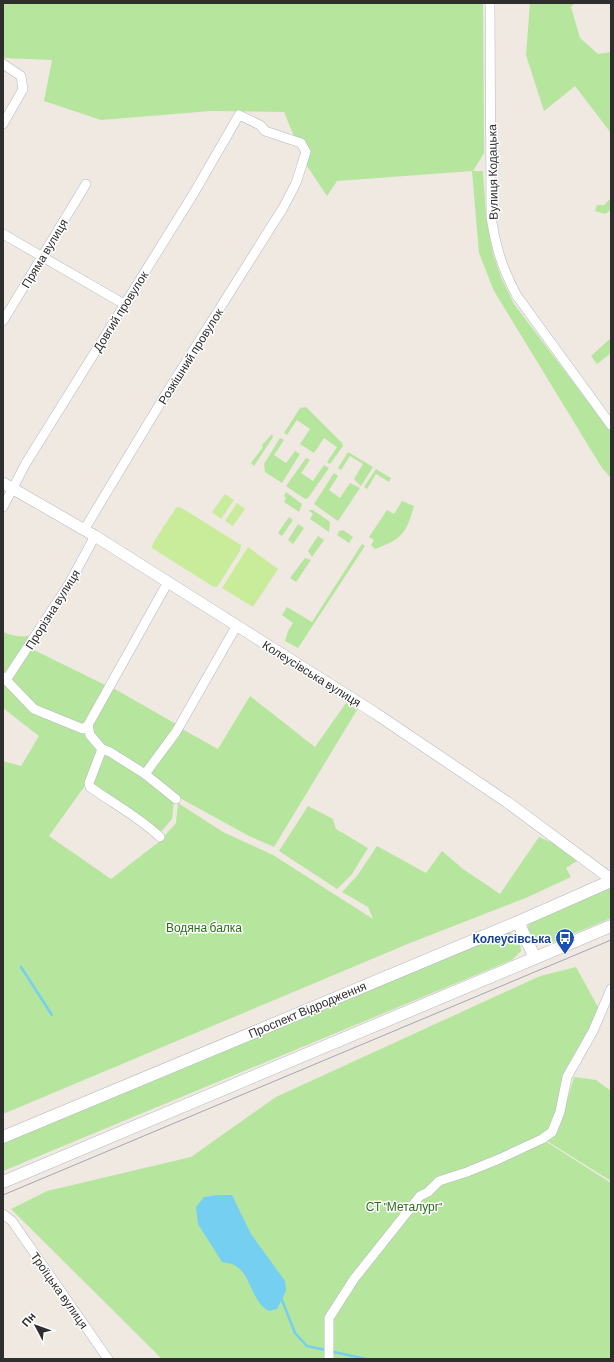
<svg xmlns="http://www.w3.org/2000/svg" width="614" height="1362" font-family="Barlow,sans-serif">
  <style>
    .green { fill: #b6e59e }
    .pitch { fill: #c9ec9a }
    .water { fill: #75cff0 }
    .lines { fill: none; stroke-linecap: round; stroke-linejoin: round }
    .stream { stroke: #75cff0; stroke-width: 2.5 }
    .minor-casing { stroke: #b4b7c1; stroke-width: 10 }
    .tertiary-casing { stroke: #b4b7c1; stroke-width: 12 }
    .secondary-casing { stroke: #b4b7c1; stroke-width: 13 }
    .minor { stroke: #fff; stroke-width: 9 }
    .tertiary { stroke: #fff; stroke-width: 11 }
    .secondary { stroke: #fff; stroke-width: 12 }
    .tram { stroke: #a3a6b8; stroke-width: 1 }
    .labels { text-anchor: middle; dominant-baseline: central; stroke-width: 3; stroke-linejoin: round; paint-order: stroke }
    .street-label { font-size: 12px; fill: #2e2e2e; stroke: #fff }
    .park-label { font-size: 12px; fill: #2c6e1b; stroke: #fff }
    .transit-label { font-size: 12px; font-weight: bold; fill: #164399; stroke: #fff; text-anchor: end }
  </style>
  <rect width="100%" height="100%" fill="#efe9e1"/>
  <g class="green">
    <path d="M 3,3 L 483,3 L 484,153 L 473,171 L 483,171 L 486,216 L 493,254 L 501,277 L 514,304 L 611,432 L 611,478 L 602,468 L 494,291 L 479,253 L 472,171 L 337,181 L 327,196 L 305,163 L 284,112 L 211,111 L 101,120 L 44,101 L 52,60 L 3,58 Z"/>
    <path d="M 530,3 L 575,3 L 571,7 L 580,38 L 598,54 L 611,52 L 611,133 L 575,86 L 544,111 L 526,55 Z"/>
    <path d="M 611,198 L 611,210 L 605,214 L 595,211 L 597,205 L 604,205 Z"/>
    <path d="M 611,338 L 611,353 L 597,364 L 591,356 Z"/>
    <path d="M 306,407 L 342,443 L 343,446 L 330,464 L 327,462 L 337,447 L 324,438 L 314,453 L 300,444 L 310,429 L 297,420 L 287,435 L 284,433 L 300,408 Z"/>
    <path d="M 272,434 L 273,437 L 254,466 L 251,463 L 263,447 L 262,445 Z"/>
    <path d="M 280,438 L 284,440 L 274,455 L 286,463 L 295,451 L 300,454 L 282,483 L 265,472 L 264,464 Z"/>
    <path d="M 348,452 L 373,467 L 361,486 L 354,479 L 363,464 L 350,456 L 341,470 L 338,468 Z"/>
    <path d="M 306,458 L 310,460 L 301,473 L 313,481 L 324,465 L 329,468 L 308,498 L 305,499 L 286,486 Z"/>
    <path d="M 376,469 L 391,478 L 389,482 L 376,474 L 367,489 L 364,487 Z"/>
    <path d="M 334,473 L 338,476 L 329,490 L 340,498 L 350,483 L 360,488 L 338,521 L 314,504 Z"/>
    <path d="M 286,492 L 302,504 L 299,512 L 284,502 L 286,498 L 284,496 Z"/>
    <path d="M 402,501 L 414,506 C 406,534 402,539 375,549 L 371,545 L 374,540 L 369,537 L 387,510 L 394,514 Z"/>
    <path d="M 308,510 L 313,510 L 330,522 L 329,532 L 310,519 L 313,514 Z"/>
    <path d="M 289,517 L 293,520 L 282,536 L 278,533 Z"/>
    <path d="M 298,524 L 304,528 L 293,544 L 288,540 Z"/>
    <path d="M 343,530 L 353,537 L 349,543 L 337,535 L 339,531 Z"/>
    <path d="M 318,536 L 324,540 L 312,557 L 308,551 Z"/>
    <path d="M 362,544 L 365,546 L 298,648 L 285,641 L 288,631 L 293,623 L 282,615 L 287,607 L 312,622 Z"/>
    <path d="M 305,558 L 311,560 L 296,582 L 290,578 Z"/>
    <path d="M 3,631 C 9,636 24,638 31,635 L 6,677 L 3,674 Z"/>
    <path d="M 32,649 L 105,685 L 82,726 L 34,706 L 12,680 Z"/>
    <path d="M 3,681 L 32,713 L 85,732 L 98,750 L 84,787 L 49,836 L 111,879 L 160,841 L 176,823 L 178,803 L 223,832 L 273,855 L 373,919 L 368,907 L 342,892 L 357,876 L 377,846 L 426,873 L 442,851 L 463,869 L 500,894 L 539,837 L 565,848 L 577,861 L 566,868 L 571,877 L 528,897 L 410,943 L 3,1114 L 3,761 L 21,766 L 39,736 L 3,708 Z"/>
    <path d="M 113,688 L 176,724 L 144,769 L 99,741 L 93,735 L 91,724 Z"/>
    <path d="M 250,696 L 315,747 L 346,703 L 357,710 L 274,847 L 249,836 L 178,797 L 150,772 L 182,729 L 218,749 Z"/>
    <path d="M 104,752 L 140,774 L 174,801 L 172,819 L 160,833 L 140,815 L 92,784 Z"/>
    <path d="M 308,806 L 333,819 L 336,829 L 368,848 L 352,874 L 337,889 L 279,851 Z"/>
    <path d="M 611,887 L 611,918 L 549,944 C 537,945 533,938 528,928 L 529,922 Z"/>
    <path d="M 506,931 C 515,934 521,942 521,951 L 512,960 L 3,1171 L 3,1140 Z"/>
    <path d="M 576,967 L 598,1007 L 589,1030 L 566,1068 L 558,1109 L 548,1131 L 542,1139 L 611,1183 L 611,1359 L 162,1359 L 11,1209 L 47,1191 L 191,1157 L 276,1097 L 540,976 Z"/>
    <path d="M 574,1077 L 596,1080 L 611,1091 L 611,1181 L 547,1141 L 560,1125 Z"/>
  </g>
  <g class="pitch">
    <path d="M 225,494 L 234,500 L 221,519 L 212,512 Z"/>
    <path d="M 237,503 L 245,509 L 233,526 L 225,521 Z"/>
    <path d="M 180,507 L 241,545 L 240,551 L 217,587 L 212,586 L 152,548 L 153,543 L 176,508 Z"/>
    <path d="M 248,547 L 278,569 L 253,607 L 222,588 Z"/>
  </g>
  <path class="water" d="M 218,1195 L 232,1195 L 251,1234 L 285,1281 L 286,1291 L 277,1309 L 269,1311 C 250,1301 252,1274 234,1265 C 231,1263 226,1263 222,1262 L 198,1224 L 196,1207 L 204,1197 Z"/>
  <g class="lines">
    <g class="stream">
      <path d="M 21,967 L 52,1015"/>
      <path d="M 280,1298 L 282,1300 L 295,1333 L 307,1346 L 366,1359"/>
    </g>
    <defs>
      <g id="minor">
        <path d="M 490,3 L 491,217 C 496,248 502,268 517,296 L 611,425"/>
        <path d="M 3,64 L 21,76 L 23,89 L 3,124"/>
        <path d="M 3,234 L 124,304"/>
        <path d="M 3,321 L 86,184"/>
        <path d="M 3,507 L 26,463 L 194,193 L 239,115 L 260,125 L 265,131 L 301,143 L 306,152 L 296,183 L 283,208 L 164,397 L 84,530"/>
        <path d="M 3,677 L 34,709 L 83,729 L 88,725 L 90,735 L 102,749 L 110,752 L 145,774 L 176,799"/>
        <path d="M 6,680 L 69,584 L 95,536"/>
        <path d="M 88,725 L 168,582"/>
        <path d="M 102,749 L 89,783 L 90,787 C 114,804 139,817 160,837"/>
        <path d="M 145,774 L 176,732 L 237,625"/>
        <path d="M 3,1214 L 12,1221 L 108,1359"/>
        <path d="M 329,1359 L 329,1318 L 354,1279 L 420,1196 L 428,1192 L 439,1181 L 467,1172 L 499,1159 L 542,1139 L 552,1132 L 560,1112 L 567,1077 L 593,1031 L 611,989"/>
      </g>
      <path id="tertiary" d="M 3,483 L 95,536 L 375,713 L 507,802 L 611,879"/>
      <g id="secondary">
        <path d="M 518,922 L 535,958"/>
        <path d="M 3,1137 L 518,922 L 611,881"/>
        <path d="M 3,1182 L 611,926"/>
      </g>
    </defs>
    <use href="#minor" class="minor-casing"/>
    <use href="#tertiary" class="tertiary-casing"/>
    <use href="#secondary" class="secondary-casing"/>
    <use href="#minor" class="minor"/>
    <use href="#tertiary" class="tertiary"/>
    <use href="#secondary" class="secondary"/>
    <path class="tram" d="M 3,1195 L 611,940"/>
  </g>
  <defs>
    <symbol id="bus-pin" viewBox="-11 -11 22 30"><path d="M0 17L-7.5 6A9.5 9.5 0 1 1 7.5 6Z" fill="#1a4fb4" stroke="#fff"/><path d="M-5-6H5V4H4V6H2V4H-2V6H-4V4H-5ZM-3.5-4V0h7V-4ZM-3.5 1.2v1.5H-2V1.2ZM2 1.2v1.5H3.5V1.2Z" fill="#fff"/></symbol>
  </defs>
  <g fill-rule="evenodd">
    <use href="#bus-pin" x="554" y="927" width="22" height="30"/>
  </g>
  <g class="labels">
    <g class="street-label">
      <text transform="translate(492 172) rotate(-91)">Вулиця Кодацька</text>
      <text transform="translate(44 253) rotate(-59)">Пряма вулиця</text>
      <text transform="translate(120 311) rotate(-58)">Довгий провулок</text>
      <text transform="translate(190 356) rotate(-58)">Розкішний провулок</text>
      <text transform="translate(52 609) rotate(-58)">Прорізна вулиця</text>
      <text transform="translate(312 673) rotate(32)">Колеусівська вулиця</text>
      <text transform="translate(307 1009) rotate(-23)">Проспект Відродження</text>
      <text transform="translate(60 1290) rotate(55)">Троїцька вулиця</text>
    </g>
    <g class="park-label">
      <text x="204" y="927">Водяна балка</text>
      <text x="404" y="1206">СТ "Металург"</text>
    </g>
    <g class="transit-label">
      <text x="551" y="938">Колеусівська</text>
    </g>
  </g>
  <rect width="614" height="1362" fill="none" stroke="#2e2e2e" stroke-width="8"/>
  <g transform="translate(36 1326) rotate(311)" stroke="#ffffff" stroke-width="3" paint-order="stroke">
  <path d="M0-3L7 15L0 10L-7 15Z" fill="#2e2e2e"/>
  <text y="-6" font-size="11" font-weight="bold" text-anchor="middle" fill="#2e2e2e">Пн</text>
  </g>
</svg>
